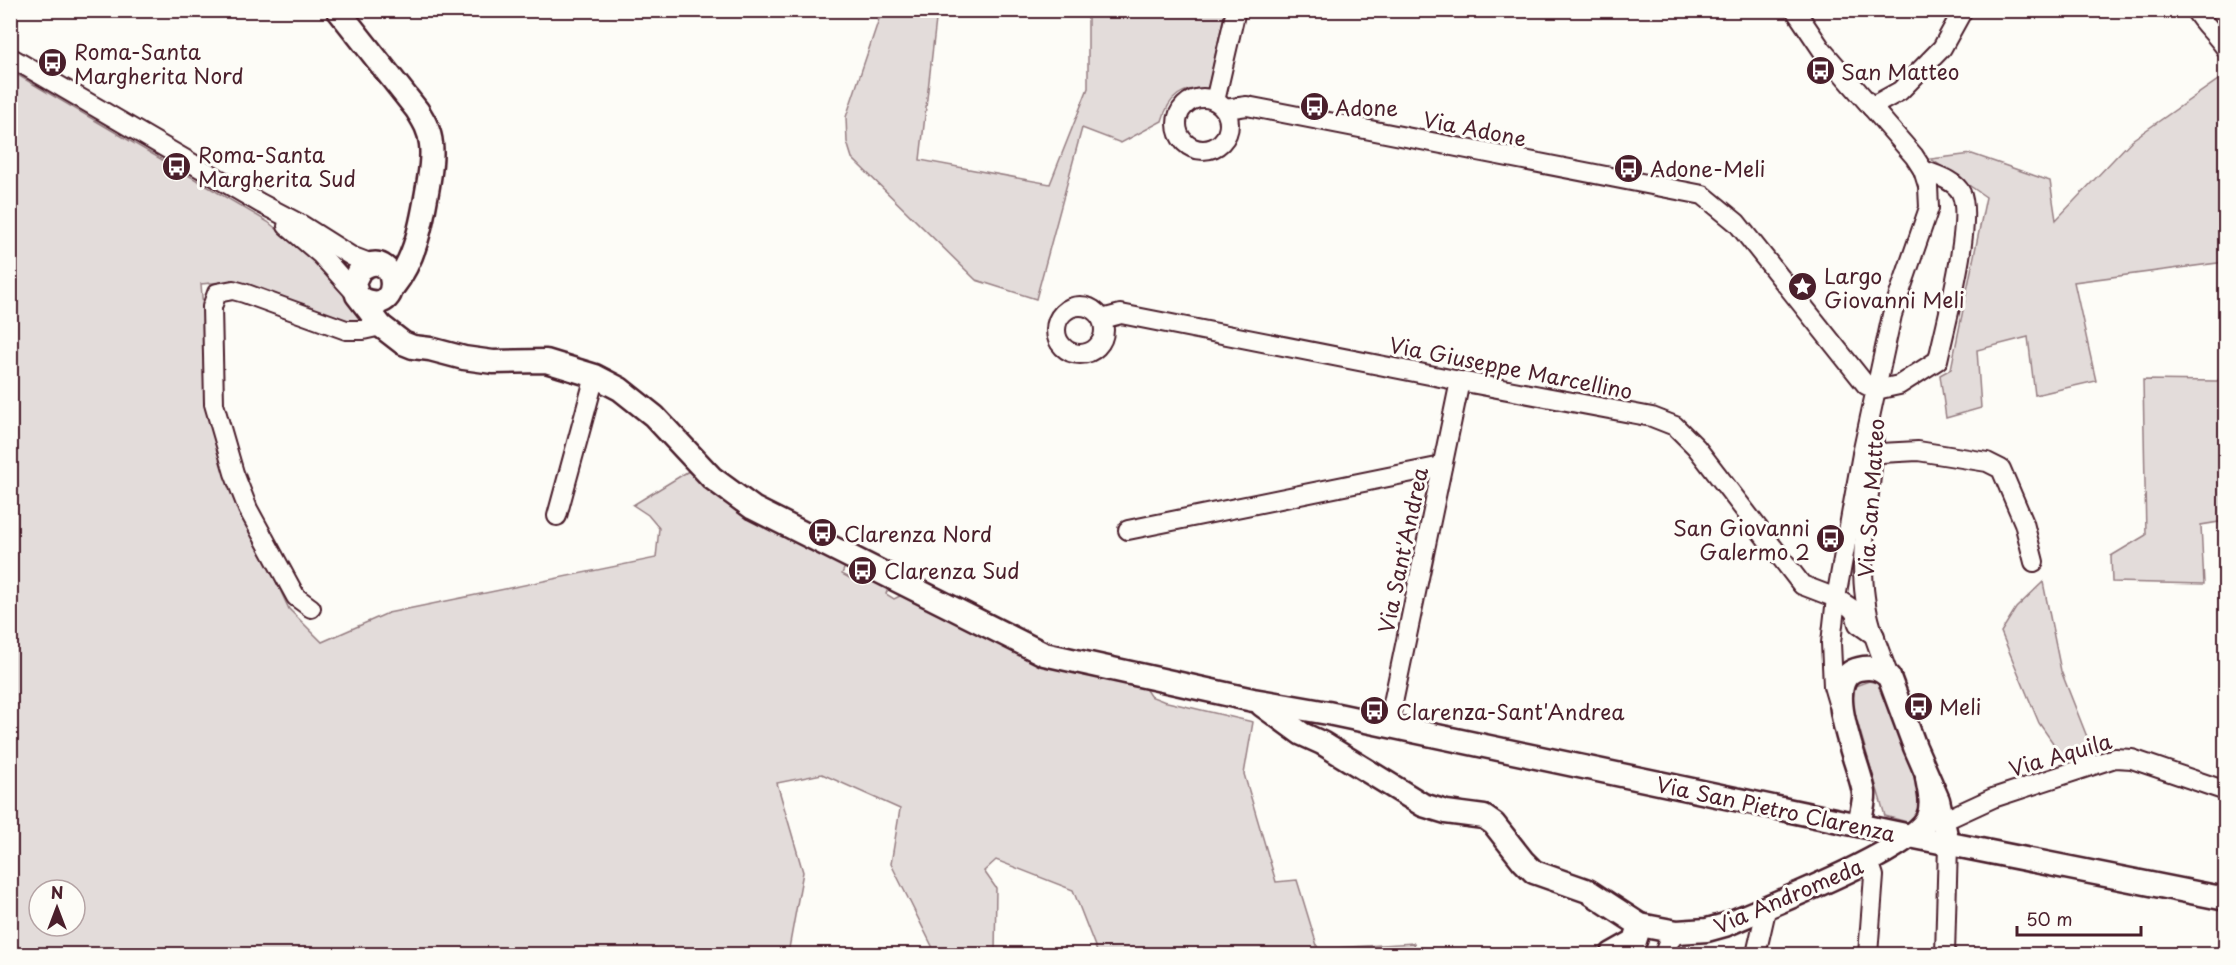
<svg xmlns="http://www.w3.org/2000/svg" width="2236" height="965" font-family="'Playpen Sans',sans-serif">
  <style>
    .green { fill: #e3dcda; stroke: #967e82; stroke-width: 1.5; fill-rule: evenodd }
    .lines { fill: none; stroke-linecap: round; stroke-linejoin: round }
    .minor-casing { stroke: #4a1f2b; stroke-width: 22 }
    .major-casing { stroke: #4a1f2b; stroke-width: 27 }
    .minor { stroke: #fdfcf7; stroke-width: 18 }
    .major { stroke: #fdfcf7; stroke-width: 22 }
    .labels { text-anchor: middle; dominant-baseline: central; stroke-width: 6; stroke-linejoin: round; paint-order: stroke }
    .poi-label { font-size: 21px; fill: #4a1f2b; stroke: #fdfcf7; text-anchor: start }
    .street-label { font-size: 21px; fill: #4a1f2b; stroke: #fdfcf7 }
  </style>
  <rect width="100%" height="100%" fill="#fdfcf7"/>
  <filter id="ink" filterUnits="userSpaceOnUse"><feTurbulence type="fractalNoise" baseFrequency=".0167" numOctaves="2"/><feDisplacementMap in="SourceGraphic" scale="12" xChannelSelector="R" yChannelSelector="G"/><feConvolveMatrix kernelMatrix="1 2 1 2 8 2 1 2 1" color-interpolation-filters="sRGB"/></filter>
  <g filter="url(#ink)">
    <g class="green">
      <path d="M 882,10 L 937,11 L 920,160 L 1050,184 L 1088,88 L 1088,11 L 1225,11 L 1208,88 C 1182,87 1169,96 1162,121 L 1121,143 L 1082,128 L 1036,299 L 976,280 L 852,158 L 847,142 L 846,117 Z"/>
      <path d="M 11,71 L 268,222 L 322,266 L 372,322 L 344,323 L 239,285 L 223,282 L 201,284 L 211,408 L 229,481 L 289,609 L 322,642 L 388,613 L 656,558 L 659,528 L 648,515 L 633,505 L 692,469 L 846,564 L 842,574 L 853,580 L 859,571 L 889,586 L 886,594 L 894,599 L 904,594 L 1143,685 L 1150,696 L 1163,701 L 1253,722 L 1244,774 L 1276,882 L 1297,880 L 1318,949 L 1414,943 L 1416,954 L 1098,954 L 1073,890 L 996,860 L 984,871 L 996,888 L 995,954 L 936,954 L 891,864 L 900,809 L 822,774 L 777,783 L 803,872 L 788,954 L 11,954 ZM 39,890 L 75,890 L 75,926 L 39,926 Z"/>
      <path d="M 2221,78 L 2226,89 L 2225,262 L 2074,282 L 2096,381 L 2035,395 L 2028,337 L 1977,350 L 1981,408 L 1946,418 L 1940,375 L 1951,369 L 1986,197 L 1931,159 L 1972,154 L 2050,181 L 2056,220 L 2132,140 Z"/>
      <path d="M 2225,376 L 2225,521 L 2201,525 L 2204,584 L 2112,582 L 2111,556 L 2146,535 L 2143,380 L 2217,381 Z"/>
      <path d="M 2043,582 L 2061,671 L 2093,752 L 2067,763 L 2039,723 L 2001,632 L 2016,608 Z"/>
      <path d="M 1869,681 L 1877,683 L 1882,690 L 1921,796 L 1922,805 L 1911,823 L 1885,816 L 1850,697 L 1855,686 Z"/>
    </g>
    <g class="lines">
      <defs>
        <g id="minor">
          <path d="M 1795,10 L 1822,50 L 1914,156 L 1923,170 L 1928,186 L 1929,208 L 1892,315 L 1862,454 L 1836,598 L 1831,643 L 1833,686 L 1838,703"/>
          <path d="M 2195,10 C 2204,25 2217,35 2226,49"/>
          <path d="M 10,57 L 260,203 L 302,225 L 351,256 L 372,264"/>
          <circle cx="1203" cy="124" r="26"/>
          <path d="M 1215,101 L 1236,10"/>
          <path d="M 1871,107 L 1900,91 L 1942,48 L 1963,10"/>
          <path d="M 1225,109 L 1247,106 L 1703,195 L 1737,223 L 1866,385 L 1876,390 L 1899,385 L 1938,360 C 1945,327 1974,220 1961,193 C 1955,180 1935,175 1923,170"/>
          <path d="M 287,226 L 321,255 L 357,295"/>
          <circle cx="1080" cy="330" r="24"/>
          <path d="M 1102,319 L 1121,314 L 1460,381 L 1652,417 L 1675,426 L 1696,447 L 1802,585 L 1836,598 L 1851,608 L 1855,613 L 1858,624 L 1875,636"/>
          <path d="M 1874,440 C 1872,490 1858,548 1865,597 C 1868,625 1880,651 1889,677"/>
          <path d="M 1862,454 L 1918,451 L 1987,462 L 2001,469 L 2024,523 L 2034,562"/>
          <path d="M 557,516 L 595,376"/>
          <path d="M 1128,530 L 1442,466"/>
          <path d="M 311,608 L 296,597 L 248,509 L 234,473 L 214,404 L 212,307 L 217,293 L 233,290 L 244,293 L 346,330 L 363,330 L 381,326"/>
          <path d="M 1388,727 L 1460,381"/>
          <path d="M 1943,821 L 1993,798 L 2115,758 L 2132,759 L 2226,791"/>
          <path d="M 1664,954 L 1668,943 L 1677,932"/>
          <path d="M 1756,954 L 1767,906"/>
          <path d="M 1868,954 L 1874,876 L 1869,861"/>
          <path d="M 1945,954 L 1948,844"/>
        </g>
        <g id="major">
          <path d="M 338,10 L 417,110 C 424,121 430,131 431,144 C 433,159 430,172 428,186 C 422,222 416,258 393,287"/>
          <path d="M 362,299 C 406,319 398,242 360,270 L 354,282 L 357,295 L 381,326 L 403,343 L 413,347 L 430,349 L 464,358 L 493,362 L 546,361 L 595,376 L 620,389 L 654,416 L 712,478 L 753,508 L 1044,654 L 1253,700 L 1328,713 L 1910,836 L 2226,899"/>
          <path d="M 1262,705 L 1302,734 L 1322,743 L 1423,805 L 1446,812 L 1484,817 L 1494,824 L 1523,861 L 1534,872 L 1588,891 L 1640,925 L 1677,932 L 1707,930 L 1725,925 C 1765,907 1909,852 1927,819 C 1934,806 1929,791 1927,778"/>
          <path d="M 1859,825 C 1860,815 1865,802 1864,793 C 1861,767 1817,678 1859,669 C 1872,666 1880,669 1889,677 L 1915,747 L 1938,800 L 1948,844"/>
          <path d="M 1612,954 L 1635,941 L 1640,925"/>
        </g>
      </defs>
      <use href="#minor" class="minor-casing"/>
      <use href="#major" class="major-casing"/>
      <use href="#minor" class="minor"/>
      <use href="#major" class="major"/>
    </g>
  </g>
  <defs>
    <symbol id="bus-disc" viewBox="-11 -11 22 22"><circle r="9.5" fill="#4a1f2b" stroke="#fdfcf7"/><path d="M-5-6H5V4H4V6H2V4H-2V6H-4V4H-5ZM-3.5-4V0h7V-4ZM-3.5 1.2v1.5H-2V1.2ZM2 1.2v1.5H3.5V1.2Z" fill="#fff"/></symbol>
    <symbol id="sight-disc" viewBox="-11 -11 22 22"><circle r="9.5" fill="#4a1f2b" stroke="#fdfcf7"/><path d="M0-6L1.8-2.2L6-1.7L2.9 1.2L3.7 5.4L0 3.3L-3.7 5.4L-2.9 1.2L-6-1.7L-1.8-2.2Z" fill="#fff"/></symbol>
  </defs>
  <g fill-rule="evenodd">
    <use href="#bus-disc" x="36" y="46" width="33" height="33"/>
    <use href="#bus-disc" x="1804" y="54" width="33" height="33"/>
    <use href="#bus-disc" x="1298" y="90" width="33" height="33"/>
    <use href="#bus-disc" x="160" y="150" width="33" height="33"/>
    <use href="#bus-disc" x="1612" y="152" width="33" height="33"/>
    <use href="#sight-disc" x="1786" y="270" width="33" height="33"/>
    <use href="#bus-disc" x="806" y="516" width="33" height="33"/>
    <use href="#bus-disc" x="1814" y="522" width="33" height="33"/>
    <use href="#bus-disc" x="846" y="554" width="33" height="33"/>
    <use href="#bus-disc" x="1902" y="690" width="33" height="33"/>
    <use href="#bus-disc" x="1358" y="694" width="33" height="33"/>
  </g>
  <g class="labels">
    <g class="poi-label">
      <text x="74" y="51">Roma-Santa<tspan x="74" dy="24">Margherita Nord</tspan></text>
      <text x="1841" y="71">San Matteo</text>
      <text x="1335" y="107">Adone</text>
      <text x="198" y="154">Roma-Santa<tspan x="198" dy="24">Margherita Sud</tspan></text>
      <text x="1650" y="168">Adone-Meli</text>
      <text x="1824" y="275">Largo<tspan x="1824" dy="24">Giovanni Meli</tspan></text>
      <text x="1810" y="527" text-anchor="end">San Giovanni<tspan x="1810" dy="24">Galermo 2</tspan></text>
      <text x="844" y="533">Clarenza Nord</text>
      <text x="884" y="570">Clarenza Sud</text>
      <text x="1939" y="706">Meli</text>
      <text x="1396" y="711">Clarenza-Sant'Andrea</text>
    </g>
    <g class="street-label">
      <text transform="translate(1475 128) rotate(11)">Via Adone</text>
      <text transform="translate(1511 367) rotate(11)">Via Giuseppe Marcellino</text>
      <text transform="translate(1870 498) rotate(-86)">Via San Matteo</text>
      <text transform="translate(1402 550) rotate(-78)">Via Sant'Andrea</text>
      <text transform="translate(2060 754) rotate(-16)">Via Aquila</text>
      <text transform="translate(1776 808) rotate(12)">Via San Pietro Clarenza</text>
      <text transform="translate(1788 895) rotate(-23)">Via Andromeda</text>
    </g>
  </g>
  <rect width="2236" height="965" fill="none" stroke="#fdfcf7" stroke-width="36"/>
  <rect x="18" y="18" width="2200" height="929" fill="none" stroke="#4a1f2b" stroke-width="2" filter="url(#ink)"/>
  <g transform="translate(57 908)"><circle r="28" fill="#fdfcf7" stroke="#b5a4a5" stroke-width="1.5"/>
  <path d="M0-4.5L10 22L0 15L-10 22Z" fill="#4a1f2b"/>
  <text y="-9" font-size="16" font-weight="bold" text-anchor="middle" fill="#4a1f2b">N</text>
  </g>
  <path d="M2017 926v9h124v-9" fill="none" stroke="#4a1f2b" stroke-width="3"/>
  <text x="2026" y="926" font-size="18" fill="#4a1f2b" stroke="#fdfcf7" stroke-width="4.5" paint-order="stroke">50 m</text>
</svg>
